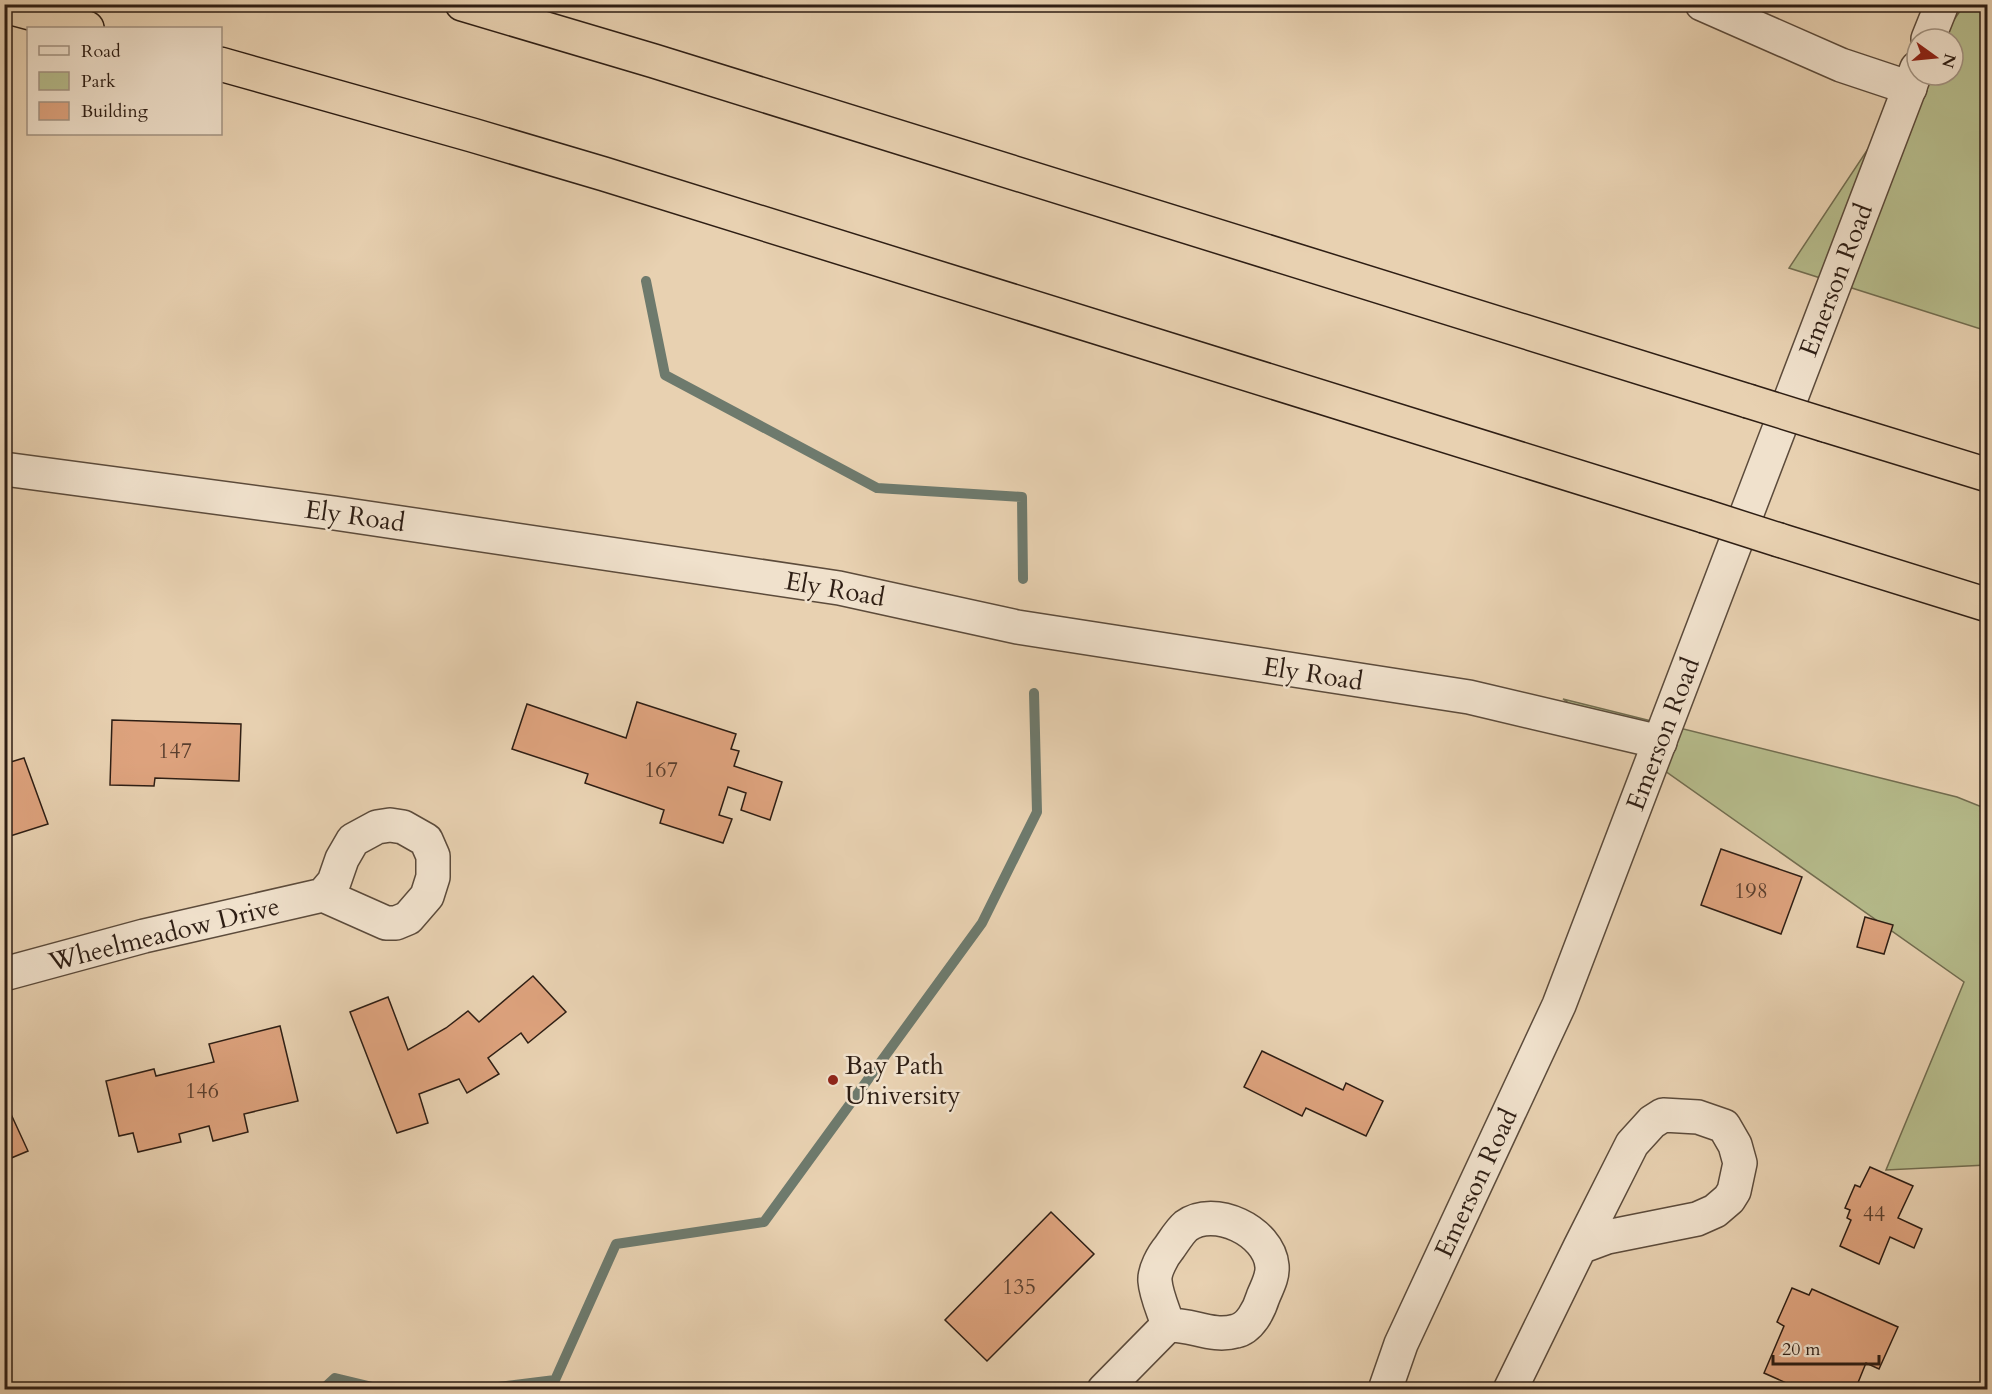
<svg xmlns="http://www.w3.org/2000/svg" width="1992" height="1394" font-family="Cardo,serif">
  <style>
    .green { fill: #b6bc8c; stroke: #726d50; stroke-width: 1.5 }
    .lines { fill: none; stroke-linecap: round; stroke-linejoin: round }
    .stream { stroke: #6e7a6d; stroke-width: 10 }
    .building { fill: #dea37e; stroke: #2e1e14; stroke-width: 1.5 }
    .minor-casing { stroke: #5c4b3b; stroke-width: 36 }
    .highway-casing { stroke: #2e1e14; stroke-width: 36 }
    .minor { stroke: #f0e1cc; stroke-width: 33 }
    .highway { stroke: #e8d1b1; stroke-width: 33 }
    .highway-bridge-casing { stroke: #2e1e14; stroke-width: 36; stroke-linecap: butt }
    .highway-bridge { stroke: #e8d1b1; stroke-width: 33 }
    .poi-dot { fill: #8f2418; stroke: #f0e1cc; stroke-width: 2 }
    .labels { text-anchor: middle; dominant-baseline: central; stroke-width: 5; stroke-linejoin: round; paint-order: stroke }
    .number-label { font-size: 22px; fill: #5a3f2e }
    .street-label { font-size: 26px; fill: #2e1e14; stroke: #f0e1cc }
    .poi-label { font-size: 26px; fill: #2e1e14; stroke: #f0e1cc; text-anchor: start }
  </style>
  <rect width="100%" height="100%" fill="#e8d1b1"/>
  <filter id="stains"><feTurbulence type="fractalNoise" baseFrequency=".00333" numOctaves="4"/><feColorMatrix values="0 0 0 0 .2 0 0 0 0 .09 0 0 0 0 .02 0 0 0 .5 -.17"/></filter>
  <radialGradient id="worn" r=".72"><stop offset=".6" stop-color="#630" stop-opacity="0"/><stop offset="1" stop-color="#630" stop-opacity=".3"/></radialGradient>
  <g class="green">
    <path d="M 1964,5 L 1987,5 L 1987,331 L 1789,268 L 1917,75 L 1953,75 L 1953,39 L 1941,39 Z"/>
    <path d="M 1563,699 L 1957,797 L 1987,809 L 1987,1165 L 1886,1170 L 1964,982 Z"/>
  </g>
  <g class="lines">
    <g class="stream">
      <path d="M 646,281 L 665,375 L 877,488 L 1022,497 L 1023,579"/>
      <path d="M 322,1390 L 335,1378 L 385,1390"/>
      <path d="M 474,1390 L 555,1380 L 616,1244 L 764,1222 L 982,923 L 1037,812 L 1034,693"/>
    </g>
  </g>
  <g class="building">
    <path d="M 637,702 L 736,734 L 731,749 L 739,751 L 734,766 L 782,782 L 770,820 L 741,810 L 746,793 L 728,787 L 719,815 L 732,819 L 723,843 L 660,823 L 664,810 L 585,783 L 588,774 L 512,749 L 527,704 L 626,738 Z"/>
    <path d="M 112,720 L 241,724 L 239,781 L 155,778 L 154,786 L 110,785 Z"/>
    <path d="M 24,758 L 48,824 L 4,838 L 4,764 Z"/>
    <path d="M 1721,849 L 1802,877 L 1781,934 L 1701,905 Z"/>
    <path d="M 1865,917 L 1893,925 L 1884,954 L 1857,947 Z"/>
    <path d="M 533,976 L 566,1012 L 528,1043 L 521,1033 L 488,1058 L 499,1074 L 467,1093 L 459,1079 L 419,1094 L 428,1123 L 397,1133 L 350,1012 L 388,997 L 408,1050 L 446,1028 L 468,1011 L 479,1022 Z"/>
    <path d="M 280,1026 L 298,1101 L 244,1114 L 248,1132 L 213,1141 L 209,1126 L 179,1134 L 181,1142 L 138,1152 L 133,1133 L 119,1136 L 106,1081 L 154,1069 L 156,1076 L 214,1062 L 209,1044 Z"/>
    <path d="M 1262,1051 L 1343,1090 L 1346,1083 L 1383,1101 L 1366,1136 L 1306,1108 L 1302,1116 L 1244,1087 Z"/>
    <path d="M 4,1099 L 28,1151 L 4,1161 Z"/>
    <path d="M 1870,1167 L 1913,1186 L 1898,1218 L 1922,1229 L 1914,1248 L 1890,1237 L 1879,1264 L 1840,1246 L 1851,1220 L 1847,1218 L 1850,1210 L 1845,1208 L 1855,1185 L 1860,1187 Z"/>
    <path d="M 1051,1212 L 1094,1254 L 987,1361 L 945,1320 Z"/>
    <path d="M 1792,1288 L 1809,1295 L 1812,1289 L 1898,1327 L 1879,1369 L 1866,1363 L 1855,1390 L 1802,1390 L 1764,1373 L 1784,1326 L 1777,1322 Z"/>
  </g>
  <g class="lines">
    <defs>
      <g id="minor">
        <path d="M 1702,4 L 1841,65 L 1910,88"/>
        <path d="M 1928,39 L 1942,4"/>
        <path d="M 4,469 L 334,513 L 839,588 L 1017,627 L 1469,697 L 1660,742"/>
        <path d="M 4,974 L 144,936 L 323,895 L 334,882 L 342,859 L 353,840 L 377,827 L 390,825 L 403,827 L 426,840 L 433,856 L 433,877 L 427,896 L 408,918 L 396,923 L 386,923 L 323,895"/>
        <path d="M 1104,1390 L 1168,1325 C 1192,1324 1212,1338 1236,1331 C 1250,1328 1259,1310 1263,1297 C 1267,1287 1273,1277 1272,1266 C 1269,1231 1214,1205 1186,1226 C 1180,1231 1174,1241 1169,1248 C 1163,1255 1154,1271 1155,1281 C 1156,1295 1164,1312 1168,1325"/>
        <path d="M 1385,1390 L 1401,1344 L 1559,1005 L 1917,68"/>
        <path d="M 1510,1390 L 1580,1247 L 1632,1144 L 1652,1122 L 1663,1115 L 1698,1117 L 1724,1126 L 1735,1145 L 1740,1163 L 1734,1191 L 1729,1199 L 1715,1211 L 1697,1219 L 1607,1237 L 1580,1247"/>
      </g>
      <g id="highway">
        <path d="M 462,4 L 654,61 L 1748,401"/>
        <path d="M 4,6 L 87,28"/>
        <path d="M 220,64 L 472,135 L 604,174 L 1704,516"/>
        <path d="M 1825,425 L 1988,475"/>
        <path d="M 1779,540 L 1988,605"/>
      </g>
    </defs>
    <use href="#minor" class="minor-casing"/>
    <use href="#highway" class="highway-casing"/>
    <use href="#minor" class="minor"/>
    <use href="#highway" class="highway"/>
    <defs>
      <g id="highway-bridge">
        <path d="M 1748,401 L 1825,425"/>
        <path d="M 1704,516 L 1779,540"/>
      </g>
    </defs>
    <use href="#highway-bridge" class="highway-bridge-casing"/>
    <use href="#highway-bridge" class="highway-bridge"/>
  </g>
  <circle class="poi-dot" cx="833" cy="1080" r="6"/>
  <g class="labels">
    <g class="number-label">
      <text x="175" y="751">147</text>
      <text x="661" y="770">167</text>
      <text x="1751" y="891">198</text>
      <text x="202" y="1091">146</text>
      <text x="1874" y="1214">44</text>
      <text x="1019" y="1287">135</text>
    </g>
    <g class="street-label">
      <text transform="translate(1836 280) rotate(-69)">Emerson Road</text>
      <text transform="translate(355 516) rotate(8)">Ely Road</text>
      <text transform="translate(835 589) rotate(10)">Ely Road</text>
      <text transform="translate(1313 674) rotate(9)">Ely Road</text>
      <text transform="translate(1663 734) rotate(-69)">Emerson Road</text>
      <text transform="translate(164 934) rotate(-14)">Wheelmeadow Drive</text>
      <text transform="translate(1476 1183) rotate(-65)">Emerson Road</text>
    </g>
    <g class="poi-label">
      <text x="845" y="1065">Bay Path<tspan x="845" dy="30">University</tspan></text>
    </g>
  </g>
  <rect width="1992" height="1394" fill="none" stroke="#e8d1b1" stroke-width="24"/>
  <rect x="6" y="6" width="1980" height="1382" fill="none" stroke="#2e1e14" stroke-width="3"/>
  <rect x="12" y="12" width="1968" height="1370" fill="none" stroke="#2e1e14" stroke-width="1.5"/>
  <rect x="27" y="27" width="195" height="108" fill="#f0e1cc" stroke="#a29382" stroke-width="1.5"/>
  <rect x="39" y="46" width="30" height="9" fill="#f0e1cc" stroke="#a29382" stroke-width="1.5"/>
  <text x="81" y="57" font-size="18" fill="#2e1e14">Road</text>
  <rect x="39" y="72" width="30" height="18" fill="#b6bc8c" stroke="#a29382" stroke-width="1.5"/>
  <text x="81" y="87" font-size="18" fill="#2e1e14">Park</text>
  <rect x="39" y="102" width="30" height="18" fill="#dea37e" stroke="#a29382" stroke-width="1.5"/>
  <text x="81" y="117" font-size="18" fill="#2e1e14">Building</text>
  <g transform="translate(1935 57) rotate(105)"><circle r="28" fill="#f0e1cc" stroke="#a29382" stroke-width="1.5"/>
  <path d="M0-4.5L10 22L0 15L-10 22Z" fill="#8f2418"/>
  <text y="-9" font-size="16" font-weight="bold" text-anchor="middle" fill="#2e1e14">N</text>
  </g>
  <path d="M1773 1355v9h106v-9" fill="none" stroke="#2e1e14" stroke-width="3"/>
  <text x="1782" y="1355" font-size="18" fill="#2e1e14" stroke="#f0e1cc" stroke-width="4.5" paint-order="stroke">20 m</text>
  <rect width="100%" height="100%" filter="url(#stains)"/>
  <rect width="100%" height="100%" fill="url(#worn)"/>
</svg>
